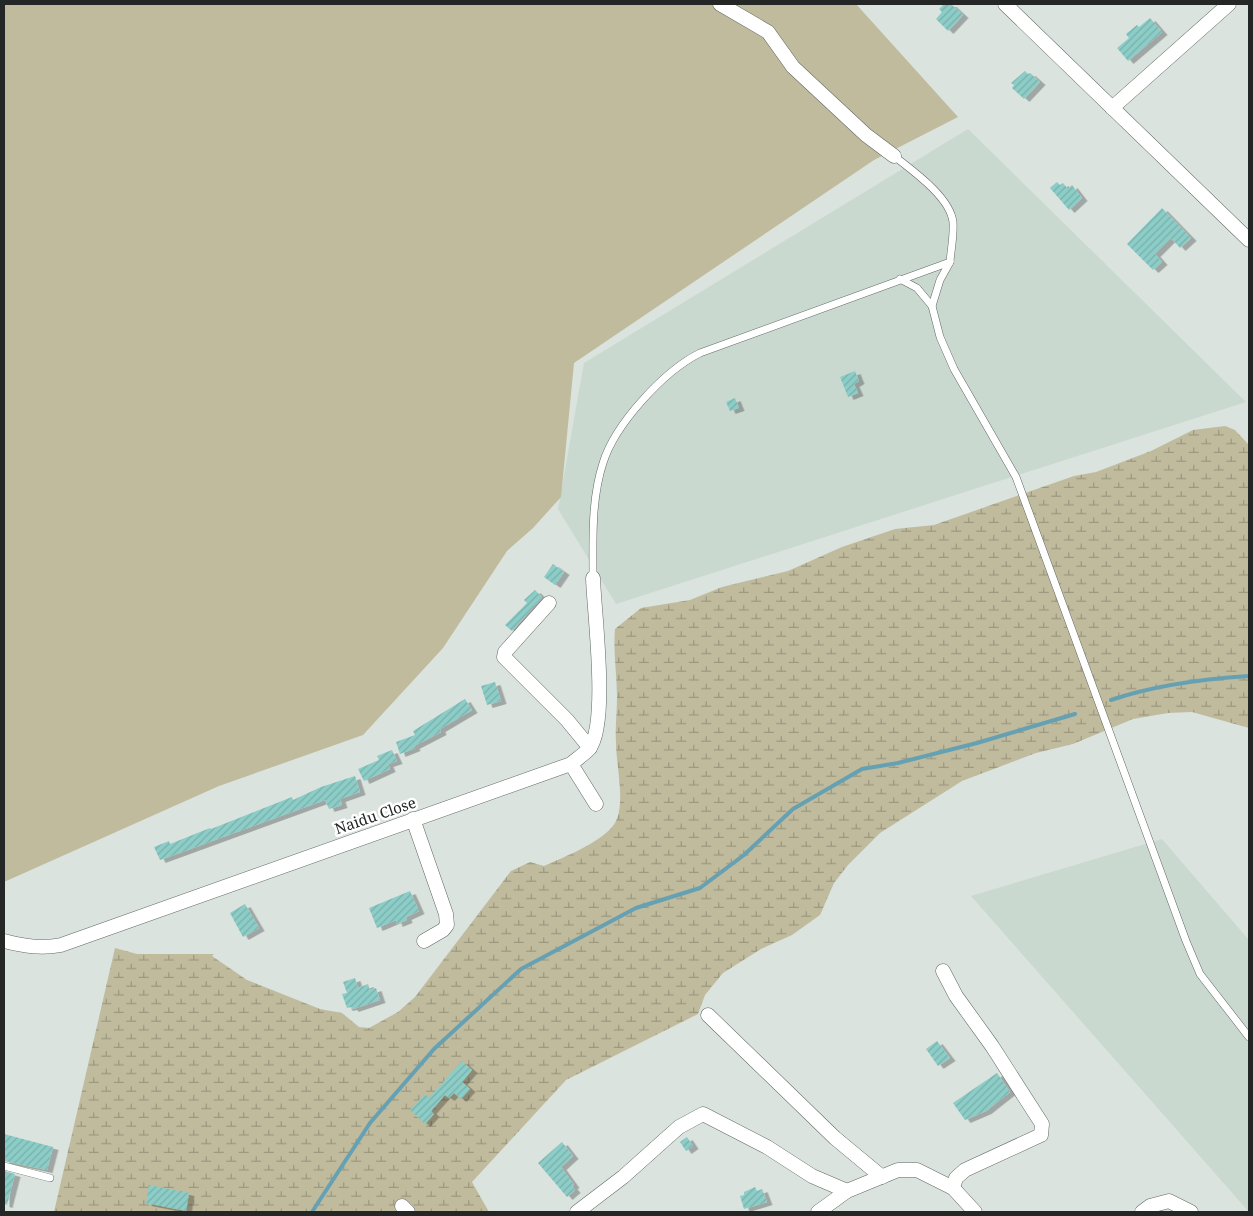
<svg xmlns="http://www.w3.org/2000/svg" width="1253" height="1216" font-family="'Noto Serif',serif">
  <style>
    .built { fill: #cad9d0 }
    .grass { fill: #c0bb9d }
    .wetland { fill: url(#wetland-marsh) }
    .lines { fill: none; stroke-linecap: round; stroke-linejoin: round }
    .stream { stroke: #66a1b3; stroke-width: 4 }
    .building { fill: url(#building-hatch); filter: url(#shadow) }
    .lane-casing { stroke: #616863; stroke-width: 8 }
    .street-casing { stroke: #616863; stroke-width: 15 }
    .lane { stroke: #fff; stroke-width: 7 }
    .street { stroke: #fff; stroke-width: 14 }
    .labels { text-anchor: middle; dominant-baseline: central; stroke-width: 5; stroke-linejoin: round; paint-order: stroke }
    .street-label { font-size: 15px; fill: #242725; stroke: #fff }
  </style>
  <defs>
    <pattern id="wetland-marsh" width="20" height="14" patternUnits="userSpaceOnUse" patternTransform="scale(1.25)"><rect width="20" height="14" fill="#c0bb9d"/><path d="M1 5h8M5 5V1M11 12h8M15 12V8" fill="none" stroke="#9c9880"/></pattern>
    <pattern id="building-hatch" width="6" height="6" patternUnits="userSpaceOnUse" patternTransform="scale(1.25)"><rect width="6" height="6" fill="#8ccdc7"/><path d="M-1 1l2-2M0 6l6-6M5 7l2-2" fill="none" stroke="#79b0ab"/></pattern>
    <filter id="shadow"><feDropShadow dx="5.5" dy="3" stdDeviation="0" flood-color="#0004"/></filter>
  </defs>
  <rect width="100%" height="100%" fill="#dae3de"/>
  <g class="built">
    <path d="M 968,129 L 1246,402 L 616,604 L 558,509 L 584,363 Z"/>
    <path d="M 1162,839 L 1249,940 L 1249,1212 L 971,896 Z"/>
  </g>
  <path class="grass" d="M 4,4 L 856,4 L 958,117 L 874,160 L 574,363 L 561,497 L 533,528 L 507,551 L 443,648 L 363,735 L 219,786 L 4,882 Z"/>
  <path class="wetland" d="M 1225,426 L 1235,430 L 1249,445 L 1249,728 L 1192,712 L 1168,713 L 1133,719 L 1073,744 L 1036,753 L 962,781 L 880,833 L 848,865 L 834,883 L 820,915 L 792,935 L 761,949 L 723,973 L 705,995 L 698,1014 L 566,1080 L 472,1182 L 489,1212 L 54,1212 L 115,948 L 137,954 L 214,954 L 212,956 L 247,980 L 320,1009 L 342,1013 L 359,1027 L 369,1028 L 398,1012 L 415,997 L 511,871 L 530,862 L 544,866 C 564,857 603,842 615,823 C 626,804 616,765 616,743 C 615,728 617,713 617,697 C 617,675 613,652 615,629 L 641,608 L 690,600 L 722,587 L 788,571 L 842,547 L 895,529 L 934,525 L 1074,476 L 1096,472 L 1151,451 L 1193,430 Z"/>
  <g class="lines">
    <g class="stream">
      <path d="M 1111,700 C 1155,685 1203,679 1249,676"/>
      <path d="M 312,1212 L 370,1123 L 434,1049 L 521,969 L 636,908 L 700,888 L 744,855 L 793,809 L 862,769 L 898,763 L 977,743 L 1075,714"/>
    </g>
  </g>
  <g class="building">
    <path d="M 944,4 L 951,4 L 963,15 L 948,31 L 936,19 L 942,12 L 939,9 Z"/>
    <path d="M 1150,18 L 1162,32 L 1128,61 L 1117,48 L 1129,38 L 1126,34 L 1137,25 L 1139,27 Z"/>
    <path d="M 1025,71 L 1028,74 L 1030,73 L 1040,82 L 1024,99 L 1012,88 L 1014,85 L 1011,83 Z"/>
    <path d="M 1057,182 L 1060,185 L 1063,183 L 1068,189 L 1072,185 L 1082,198 L 1069,210 L 1050,188 Z"/>
    <path d="M 1162,208 L 1191,238 L 1180,248 L 1171,238 L 1155,254 L 1162,262 L 1153,270 L 1127,244 Z"/>
    <path d="M 855,371 L 859,381 L 854,384 L 858,393 L 848,397 L 840,377 Z"/>
    <path d="M 735,398 L 739,408 L 730,411 L 726,402 Z"/>
    <path d="M 553,564 L 564,572 L 555,585 L 544,577 Z"/>
    <path d="M 535,590 L 542,597 L 512,631 L 505,625 L 527,603 L 524,600 Z"/>
    <path d="M 495,682 L 501,701 L 487,705 L 481,686 Z"/>
    <path d="M 465,699 L 472,710 L 440,729 L 441,732 L 414,746 L 415,748 L 400,754 L 396,742 L 415,735 L 413,731 Z"/>
    <path d="M 392,750 L 397,761 L 388,764 L 390,769 L 364,781 L 358,769 L 379,760 L 377,756 Z"/>
    <path d="M 355,776 L 360,792 L 340,799 L 342,805 L 329,809 L 325,800 L 160,860 L 154,847 L 169,841 L 170,844 L 210,828 L 211,829 L 292,797 L 293,800 L 321,787 Z"/>
    <path d="M 410,891 L 419,911 L 406,917 L 407,920 L 397,924 L 396,920 L 377,928 L 369,908 Z"/>
    <path d="M 245,904 L 259,928 L 243,937 L 230,913 Z"/>
    <path d="M 355,978 L 358,988 L 368,984 L 370,990 L 376,988 L 380,1000 L 353,1009 L 352,1007 L 347,1008 L 342,994 L 347,993 L 343,982 Z"/>
    <path d="M 937,1041 L 950,1058 L 938,1066 L 926,1049 Z"/>
    <path d="M 462,1061 L 472,1070 L 462,1082 L 470,1089 L 461,1099 L 454,1093 L 449,1098 L 445,1095 L 431,1111 L 434,1114 L 425,1124 L 410,1110 L 425,1094 L 429,1098 Z"/>
    <path d="M 997,1073 L 1010,1092 L 986,1111 L 965,1120 L 953,1103 Z"/>
    <path d="M 4,1134 L 53,1147 L 47,1170 L 4,1161 Z"/>
    <path d="M 687,1137 L 693,1146 L 686,1151 L 680,1142 Z"/>
    <path d="M 562,1142 L 573,1156 L 561,1167 L 574,1185 L 572,1186 L 575,1190 L 567,1197 L 538,1163 Z"/>
    <path d="M 4,1171 L 15,1174 L 7,1205 L 4,1204 Z"/>
    <path d="M 149,1185 L 189,1193 L 186,1211 L 146,1203 Z"/>
    <path d="M 755,1187 L 757,1191 L 762,1189 L 767,1202 L 744,1209 L 740,1196 L 744,1195 L 744,1192 Z"/>
  </g>
  <g class="lines">
    <defs>
      <g id="lane">
        <path d="M 900,279 L 917,288 L 932,306 L 940,337 L 954,369 L 1016,477 L 1186,941 L 1200,974 L 1249,1037"/>
        <path d="M 932,306 L 940,280 L 950,262"/>
        <path d="M 593,578 C 593,540 591,500 603,463 C 615,424 664,371 700,353 L 950,262 C 951,249 954,235 953,222 C 950,197 913,171 894,156"/>
        <path d="M 4,1166 L 50,1178"/>
      </g>
      <g id="street">
        <path d="M 720,4 L 768,32 L 793,67 L 866,135 L 894,156"/>
        <path d="M 1005,4 L 1249,240"/>
        <path d="M 1112,108 L 1229,4"/>
        <path d="M 549,603 L 505,652 L 504,657 L 567,720 L 590,748"/>
        <path d="M 571,764 L 596,804"/>
        <path d="M 413,819 L 446,914 L 447,925 L 443,930 L 424,941"/>
        <path d="M 4,941 C 24,946 41,949 61,945 L 571,764 C 577,759 584,754 589,749 C 609,724 594,612 593,578"/>
        <path d="M 943,971 L 956,996 L 992,1046 L 1042,1124 L 1041,1135 L 965,1170 L 956,1178 L 953,1188"/>
        <path d="M 708,1015 L 835,1138 L 882,1177"/>
        <path d="M 402,1206 L 408,1212"/>
        <path d="M 577,1212 L 623,1177 L 679,1127 L 703,1114 L 767,1147 L 812,1176 L 847,1191"/>
        <path d="M 818,1212 L 847,1191 L 898,1170 L 917,1170 L 953,1188 L 975,1212"/>
        <path d="M 1142,1212 L 1150,1206 L 1169,1201 L 1191,1212"/>
      </g>
    </defs>
    <use href="#lane" class="lane-casing"/>
    <use href="#street" class="street-casing"/>
    <use href="#lane" class="lane"/>
    <use href="#street" class="street"/>
  </g>
  <g class="labels">
    <g class="street-label">
      <text transform="translate(375 815) rotate(-19)">Naidu Close</text>
    </g>
  </g>
  <rect width="1253" height="1216" fill="none" stroke="#242725" stroke-width="10"/>
</svg>
